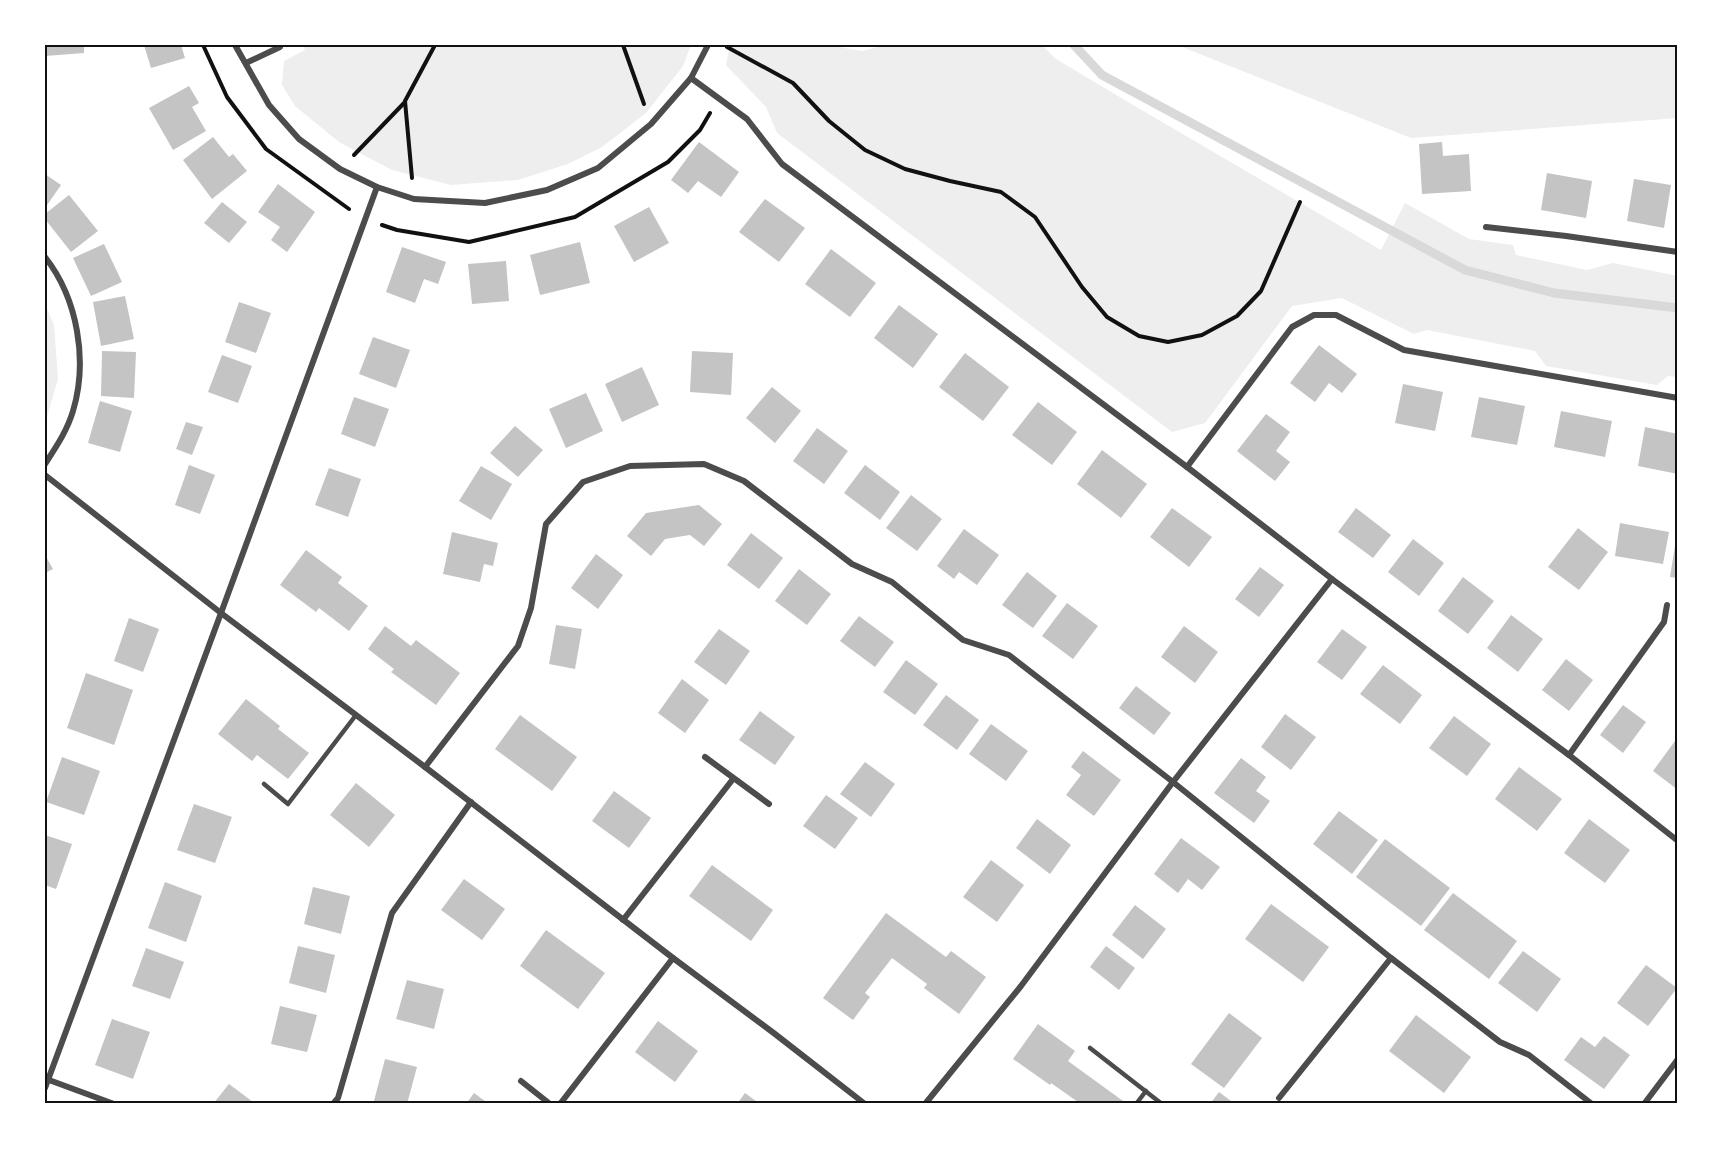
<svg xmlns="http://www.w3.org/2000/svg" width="1723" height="1149" font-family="Poppins,sans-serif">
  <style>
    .green { fill: #eee }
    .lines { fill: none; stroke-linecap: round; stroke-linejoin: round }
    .stream { stroke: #d9d9d9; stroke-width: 9 }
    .building { fill: #c4c4c4 }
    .path { stroke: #111; stroke-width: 4 }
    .service { stroke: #4c4c4c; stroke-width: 4.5 }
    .minor { stroke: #4c4c4c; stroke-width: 6 }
    .neatline { fill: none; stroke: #111; stroke-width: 2 }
  </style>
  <rect width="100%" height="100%" fill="#fff"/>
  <g class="green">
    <path d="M 303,45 L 691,45 L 683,66 L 646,113 L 602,147 L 568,164 L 518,180 L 451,185 L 392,170 L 339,142 L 295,106 L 282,85 L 284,61 L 305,50 Z"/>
    <path d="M 730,45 L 827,45 L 862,51 L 886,45 L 1042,45 L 1056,59 L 1128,102 L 1381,250 L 1405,203 L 1469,239 L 1513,245 L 1516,255 L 1587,270 L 1613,263 L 1678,276 L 1678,377 L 1668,376 L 1657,385 L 1546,366 L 1535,351 L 1427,330 L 1414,334 L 1342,298 L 1292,306 L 1205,423 L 1172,432 L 777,133 L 766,107 L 726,65 Z"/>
    <path d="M 1177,45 L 1678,45 L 1678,118 L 1411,138 Z"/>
    <path d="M 45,304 L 54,325 L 58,379 L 45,423 Z"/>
  </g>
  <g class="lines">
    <path class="stream" d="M 1074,45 L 1102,75 L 1465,270 L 1554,293 L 1678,308"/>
  </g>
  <g class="building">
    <path d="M 45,45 L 84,45 L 84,53 L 45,56 Z"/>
    <path d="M 144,45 L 181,45 L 185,58 L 151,68 Z"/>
    <path d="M 189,86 L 199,103 L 192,107 L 206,131 L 173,150 L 149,108 Z"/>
    <path d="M 213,137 L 229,157 L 233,154 L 247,171 L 212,199 L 183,160 Z"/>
    <path d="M 699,142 L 739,172 L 721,197 L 698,181 L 688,193 L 671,180 Z"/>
    <path d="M 1442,142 L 1443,156 L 1469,154 L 1471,191 L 1422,194 L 1419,144 Z"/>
    <path d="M 1547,173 L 1592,181 L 1586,218 L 1541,210 Z"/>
    <path d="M 45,174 L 61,185 L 45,208 Z"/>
    <path d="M 1634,179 L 1671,185 L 1664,228 L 1627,221 Z"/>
    <path d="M 278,184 L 315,212 L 287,252 L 271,240 L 280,227 L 258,212 Z"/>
    <path d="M 69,195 L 98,231 L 71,252 L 45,219 L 45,214 Z"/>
    <path d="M 765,199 L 805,228 L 779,262 L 739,232 Z"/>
    <path d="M 222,202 L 247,222 L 229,243 L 204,223 Z"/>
    <path d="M 649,207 L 669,243 L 634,262 L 614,226 Z"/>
    <path d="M 580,242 L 590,283 L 540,295 L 530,255 Z"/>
    <path d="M 104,244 L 122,282 L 91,296 L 73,258 Z"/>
    <path d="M 402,247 L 446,262 L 438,284 L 424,279 L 415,303 L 386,292 Z"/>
    <path d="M 831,249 L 876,283 L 850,317 L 805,284 Z"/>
    <path d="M 506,261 L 509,301 L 472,304 L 468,264 Z"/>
    <path d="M 125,296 L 134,339 L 101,346 L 93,302 Z"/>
    <path d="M 239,302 L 271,313 L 256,353 L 225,342 Z"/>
    <path d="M 899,305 L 938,334 L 913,368 L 874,338 Z"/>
    <path d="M 373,337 L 410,350 L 396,388 L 359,374 Z"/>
    <path d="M 1319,345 L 1357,374 L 1342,393 L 1329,383 L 1315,402 L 1290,383 Z"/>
    <path d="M 102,351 L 136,352 L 134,398 L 101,396 Z"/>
    <path d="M 692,351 L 733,353 L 731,395 L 690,392 Z"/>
    <path d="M 965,353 L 1009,387 L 983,421 L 939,387 Z"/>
    <path d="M 222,355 L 252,366 L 238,403 L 208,392 Z"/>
    <path d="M 642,367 L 659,405 L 622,422 L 605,384 Z"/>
    <path d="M 1403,384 L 1443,392 L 1435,431 L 1395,423 Z"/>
    <path d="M 772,387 L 801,411 L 775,443 L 746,418 Z"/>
    <path d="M 586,393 L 603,431 L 566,448 L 549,409 Z"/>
    <path d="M 354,397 L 389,409 L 375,447 L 341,434 Z"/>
    <path d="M 1479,397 L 1525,406 L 1517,445 L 1471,437 Z"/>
    <path d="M 100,401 L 132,411 L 120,452 L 88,443 Z"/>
    <path d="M 1038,402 L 1077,432 L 1052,465 L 1012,435 Z"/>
    <path d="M 1561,411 L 1612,421 L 1605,457 L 1554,447 Z"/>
    <path d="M 1266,414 L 1290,432 L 1276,451 L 1290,462 L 1275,481 L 1237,451 Z"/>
    <path d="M 186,422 L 203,427 L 192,455 L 176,449 Z"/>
    <path d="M 515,426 L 543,450 L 518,477 L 490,453 Z"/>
    <path d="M 1645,427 L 1678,434 L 1678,474 L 1638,466 Z"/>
    <path d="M 817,428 L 848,451 L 824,484 L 793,461 Z"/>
    <path d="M 1102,450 L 1147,484 L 1121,518 L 1077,484 Z"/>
    <path d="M 189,465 L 215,475 L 200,514 L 175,505 Z"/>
    <path d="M 865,465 L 900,492 L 880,520 L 844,493 Z"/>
    <path d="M 481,466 L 512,484 L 491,520 L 459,501 Z"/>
    <path d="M 329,468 L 361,479 L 348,517 L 315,505 Z"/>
    <path d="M 911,495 L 942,519 L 917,551 L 886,528 Z"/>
    <path d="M 699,505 L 722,524 L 704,546 L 690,535 L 677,537 L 665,539 L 651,556 L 627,536 L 646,513 Z"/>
    <path d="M 1172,508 L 1212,537 L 1189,567 L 1150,537 Z"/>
    <path d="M 1356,508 L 1391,535 L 1373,558 L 1338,532 Z"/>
    <path d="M 1620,523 L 1669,532 L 1663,564 L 1615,556 Z"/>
    <path d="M 1578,528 L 1608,552 L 1579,590 L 1548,567 Z"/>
    <path d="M 964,529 L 999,555 L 977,585 L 959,572 L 954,579 L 937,566 Z"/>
    <path d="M 452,532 L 498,543 L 493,566 L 484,564 L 480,582 L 443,574 Z"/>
    <path d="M 751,533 L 783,558 L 759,589 L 727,565 Z"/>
    <path d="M 1413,539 L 1444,563 L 1419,596 L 1388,572 Z"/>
    <path d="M 1675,546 L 1678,547 L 1678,578 L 1670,577 Z"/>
    <path d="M 306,550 L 342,577 L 338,583 L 368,606 L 349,631 L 319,608 L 316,612 L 280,585 Z"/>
    <path d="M 596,554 L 623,575 L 598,609 L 571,588 Z"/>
    <path d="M 45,555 L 53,569 L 45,573 Z"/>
    <path d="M 1260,567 L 1284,585 L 1259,617 L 1235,599 Z"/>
    <path d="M 799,569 L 831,594 L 807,625 L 775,601 Z"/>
    <path d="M 1027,572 L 1057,596 L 1033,628 L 1002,605 Z"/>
    <path d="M 1463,577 L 1494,601 L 1468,634 L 1438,611 Z"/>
    <path d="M 1067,603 L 1098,626 L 1073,659 L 1042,636 Z"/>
    <path d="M 1511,615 L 1543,639 L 1518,672 L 1487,648 Z"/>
    <path d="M 859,616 L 894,642 L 875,667 L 840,641 Z"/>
    <path d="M 129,618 L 159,629 L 143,672 L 114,661 Z"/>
    <path d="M 556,625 L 582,629 L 575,669 L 549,664 Z"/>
    <path d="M 385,626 L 411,646 L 416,640 L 460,673 L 436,705 L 391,672 L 394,669 L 368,649 Z"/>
    <path d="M 1184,626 L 1218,652 L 1195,683 L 1161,657 Z"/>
    <path d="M 719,629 L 750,651 L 726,685 L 694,662 Z"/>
    <path d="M 1342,629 L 1367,647 L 1342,680 L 1317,662 Z"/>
    <path d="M 1566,659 L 1593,680 L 1569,711 L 1542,690 Z"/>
    <path d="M 906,660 L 938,684 L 915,715 L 883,692 Z"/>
    <path d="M 1383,665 L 1422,695 L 1400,724 L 1360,694 Z"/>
    <path d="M 86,673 L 133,690 L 114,745 L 67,728 Z"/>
    <path d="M 682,679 L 709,700 L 685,733 L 658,713 Z"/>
    <path d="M 1136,686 L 1171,713 L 1154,735 L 1119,708 Z"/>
    <path d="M 946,695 L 979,720 L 957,750 L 923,725 Z"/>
    <path d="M 246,699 L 280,726 L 278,729 L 309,753 L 288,779 L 257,755 L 252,761 L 218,734 Z"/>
    <path d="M 1623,705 L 1646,722 L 1623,753 L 1600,735 Z"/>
    <path d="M 760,711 L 795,737 L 775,765 L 739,740 Z"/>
    <path d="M 1285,714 L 1316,737 L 1291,770 L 1261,747 Z"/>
    <path d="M 520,715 L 577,757 L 552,791 L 495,749 Z"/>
    <path d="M 1454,716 L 1491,744 L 1467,776 L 1429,748 Z"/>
    <path d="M 991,724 L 1028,751 L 1006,781 L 969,754 Z"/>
    <path d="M 1675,741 L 1678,744 L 1678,790 L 1653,771 Z"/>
    <path d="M 1083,751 L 1121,780 L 1094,816 L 1066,795 L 1081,775 L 1071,767 Z"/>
    <path d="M 62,757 L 100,771 L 84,815 L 46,802 Z"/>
    <path d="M 1241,758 L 1266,777 L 1256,791 L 1270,801 L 1254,823 L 1214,793 Z"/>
    <path d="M 865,762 L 895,784 L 871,817 L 840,794 Z"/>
    <path d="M 1519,767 L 1562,799 L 1537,831 L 1495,799 Z"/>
    <path d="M 356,783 L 395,815 L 369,847 L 330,815 Z"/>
    <path d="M 614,791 L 651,818 L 629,848 L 592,821 Z"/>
    <path d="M 826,795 L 858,818 L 835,849 L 803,826 Z"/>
    <path d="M 194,804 L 232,817 L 215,863 L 177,850 Z"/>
    <path d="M 1339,811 L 1378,840 L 1352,874 L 1313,844 Z"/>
    <path d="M 1037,819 L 1071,845 L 1050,874 L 1016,848 Z"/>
    <path d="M 1589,819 L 1630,850 L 1605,883 L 1564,853 Z"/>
    <path d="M 45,835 L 72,844 L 56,889 L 45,885 Z"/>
    <path d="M 1181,838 L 1220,867 L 1202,890 L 1188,879 L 1178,893 L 1154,874 Z"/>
    <path d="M 1385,839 L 1450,888 L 1421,926 L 1356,877 Z"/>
    <path d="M 991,860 L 1024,885 L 997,922 L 963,897 Z"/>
    <path d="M 712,865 L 773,910 L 751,941 L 689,896 Z"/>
    <path d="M 464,879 L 505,909 L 482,940 L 441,910 Z"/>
    <path d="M 165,882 L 202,896 L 186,942 L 148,928 Z"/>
    <path d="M 313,887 L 350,896 L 341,934 L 304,924 Z"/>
    <path d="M 1453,893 L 1517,941 L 1489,979 L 1424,930 Z"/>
    <path d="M 1271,904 L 1329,947 L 1303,982 L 1245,939 Z"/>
    <path d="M 1135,905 L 1166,929 L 1143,959 L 1112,935 Z"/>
    <path d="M 886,913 L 946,957 L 951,951 L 986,977 L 959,1014 L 924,988 L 927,984 L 892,958 L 865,993 L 870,997 L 853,1020 L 823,998 Z"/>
    <path d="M 546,930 L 605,973 L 578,1009 L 520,966 Z"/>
    <path d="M 298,946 L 335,955 L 326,993 L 289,983 Z"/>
    <path d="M 1106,946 L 1135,968 L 1119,990 L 1090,967 Z"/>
    <path d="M 146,948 L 184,962 L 170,999 L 132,986 Z"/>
    <path d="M 1523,951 L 1561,979 L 1537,1012 L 1498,983 Z"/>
    <path d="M 1646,965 L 1677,988 L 1648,1026 L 1617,1003 Z"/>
    <path d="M 407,980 L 444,989 L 434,1029 L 396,1019 Z"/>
    <path d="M 280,1006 L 317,1015 L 307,1052 L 271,1044 Z"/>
    <path d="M 1229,1013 L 1262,1038 L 1224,1088 L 1191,1064 Z"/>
    <path d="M 1416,1015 L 1471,1057 L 1444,1093 L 1389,1051 Z"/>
    <path d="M 112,1019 L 150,1032 L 133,1079 L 95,1065 Z"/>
    <path d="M 658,1021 L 698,1051 L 675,1082 L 635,1052 Z"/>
    <path d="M 1038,1024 L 1075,1051 L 1068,1061 L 1123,1101 L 1120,1104 L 1076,1104 L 1078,1102 L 1051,1083 L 1050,1085 L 1013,1059 Z"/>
    <path d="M 1604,1036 L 1630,1055 L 1604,1089 L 1564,1060 L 1581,1037 L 1595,1047 Z"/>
    <path d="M 385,1059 L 417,1067 L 407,1104 L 387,1104 L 374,1101 Z"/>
    <path d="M 229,1084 L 249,1099 L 255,1104 L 213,1104 Z"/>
    <path d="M 1219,1092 L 1235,1104 L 1210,1104 Z"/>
    <path d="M 474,1093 L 489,1104 L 466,1104 Z"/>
    <path d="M 745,1093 L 760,1104 L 737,1104 Z"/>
  </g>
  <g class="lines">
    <g class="path">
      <path d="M 203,45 L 227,97 L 266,149 L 349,209"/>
      <path d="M 623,45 L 644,104"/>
      <path d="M 727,47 L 793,83 L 829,121 L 865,150 L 905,169 L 950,181 L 1001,192 L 1035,217 L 1082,287 L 1107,317 L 1139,336 L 1168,342 L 1202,335 L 1237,316 L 1261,291 L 1300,202"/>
      <path d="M 354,155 L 405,102"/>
      <path d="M 412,178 L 405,101 L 435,45"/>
      <path d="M 382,225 L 397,230 L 469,242 L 575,217 L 668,162 L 700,130 L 710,113"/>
    </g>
    <g class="service">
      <path d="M 264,784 L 288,804 L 356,715"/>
      <path d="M 1090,1048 L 1162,1104"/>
      <path d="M 1136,1104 L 1146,1091"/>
    </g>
    <g class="minor">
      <path d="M 235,45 L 269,105 L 299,139 L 340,169 L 377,187 L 414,199 L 485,203 L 547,190 L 598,168 L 651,124 L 691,78 L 708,45"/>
      <path d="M 246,63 L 280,47"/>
      <path d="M 691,78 L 747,119 L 782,164 L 1187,467 L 1332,579 L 1569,755 L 1678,841"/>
      <path d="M 1486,227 L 1566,236 L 1678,252"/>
      <path d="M 45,257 C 78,299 88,361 73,411 C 67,431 56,447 45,464"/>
      <path d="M 1187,467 L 1292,327 L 1314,315 L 1336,315 L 1404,350 L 1678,398"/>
      <path d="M 45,475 L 221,613 L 425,767 L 673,958 L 775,1034 L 865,1104"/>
      <path d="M 1569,755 L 1664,622 L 1667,605"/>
      <path d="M 705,757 L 769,804"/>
      <path d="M 425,767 L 518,646 L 531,608 L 546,524 L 583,482 L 630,466 L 704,464 L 744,481 L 852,564 L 892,582 L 963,640 L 1009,655 L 1173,782 L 1391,958 L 1500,1042 L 1529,1055 L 1592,1104"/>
      <path d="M 623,920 L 733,779"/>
      <path d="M 49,1080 L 114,1104"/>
      <path d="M 521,1081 L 550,1104"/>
      <path d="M 45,1088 L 221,613 L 377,187"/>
      <path d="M 1279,1098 L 1391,958"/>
      <path d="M 333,1104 L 338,1098 L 392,913 L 471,802"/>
      <path d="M 560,1104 L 673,958"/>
      <path d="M 925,1104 L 1021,986 L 1173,782 L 1332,579"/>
      <path d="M 1644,1104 L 1678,1059"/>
    </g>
  </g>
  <rect width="1723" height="1149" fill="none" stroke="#ffffff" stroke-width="93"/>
  <rect x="46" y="46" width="1630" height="1056" class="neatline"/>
</svg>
